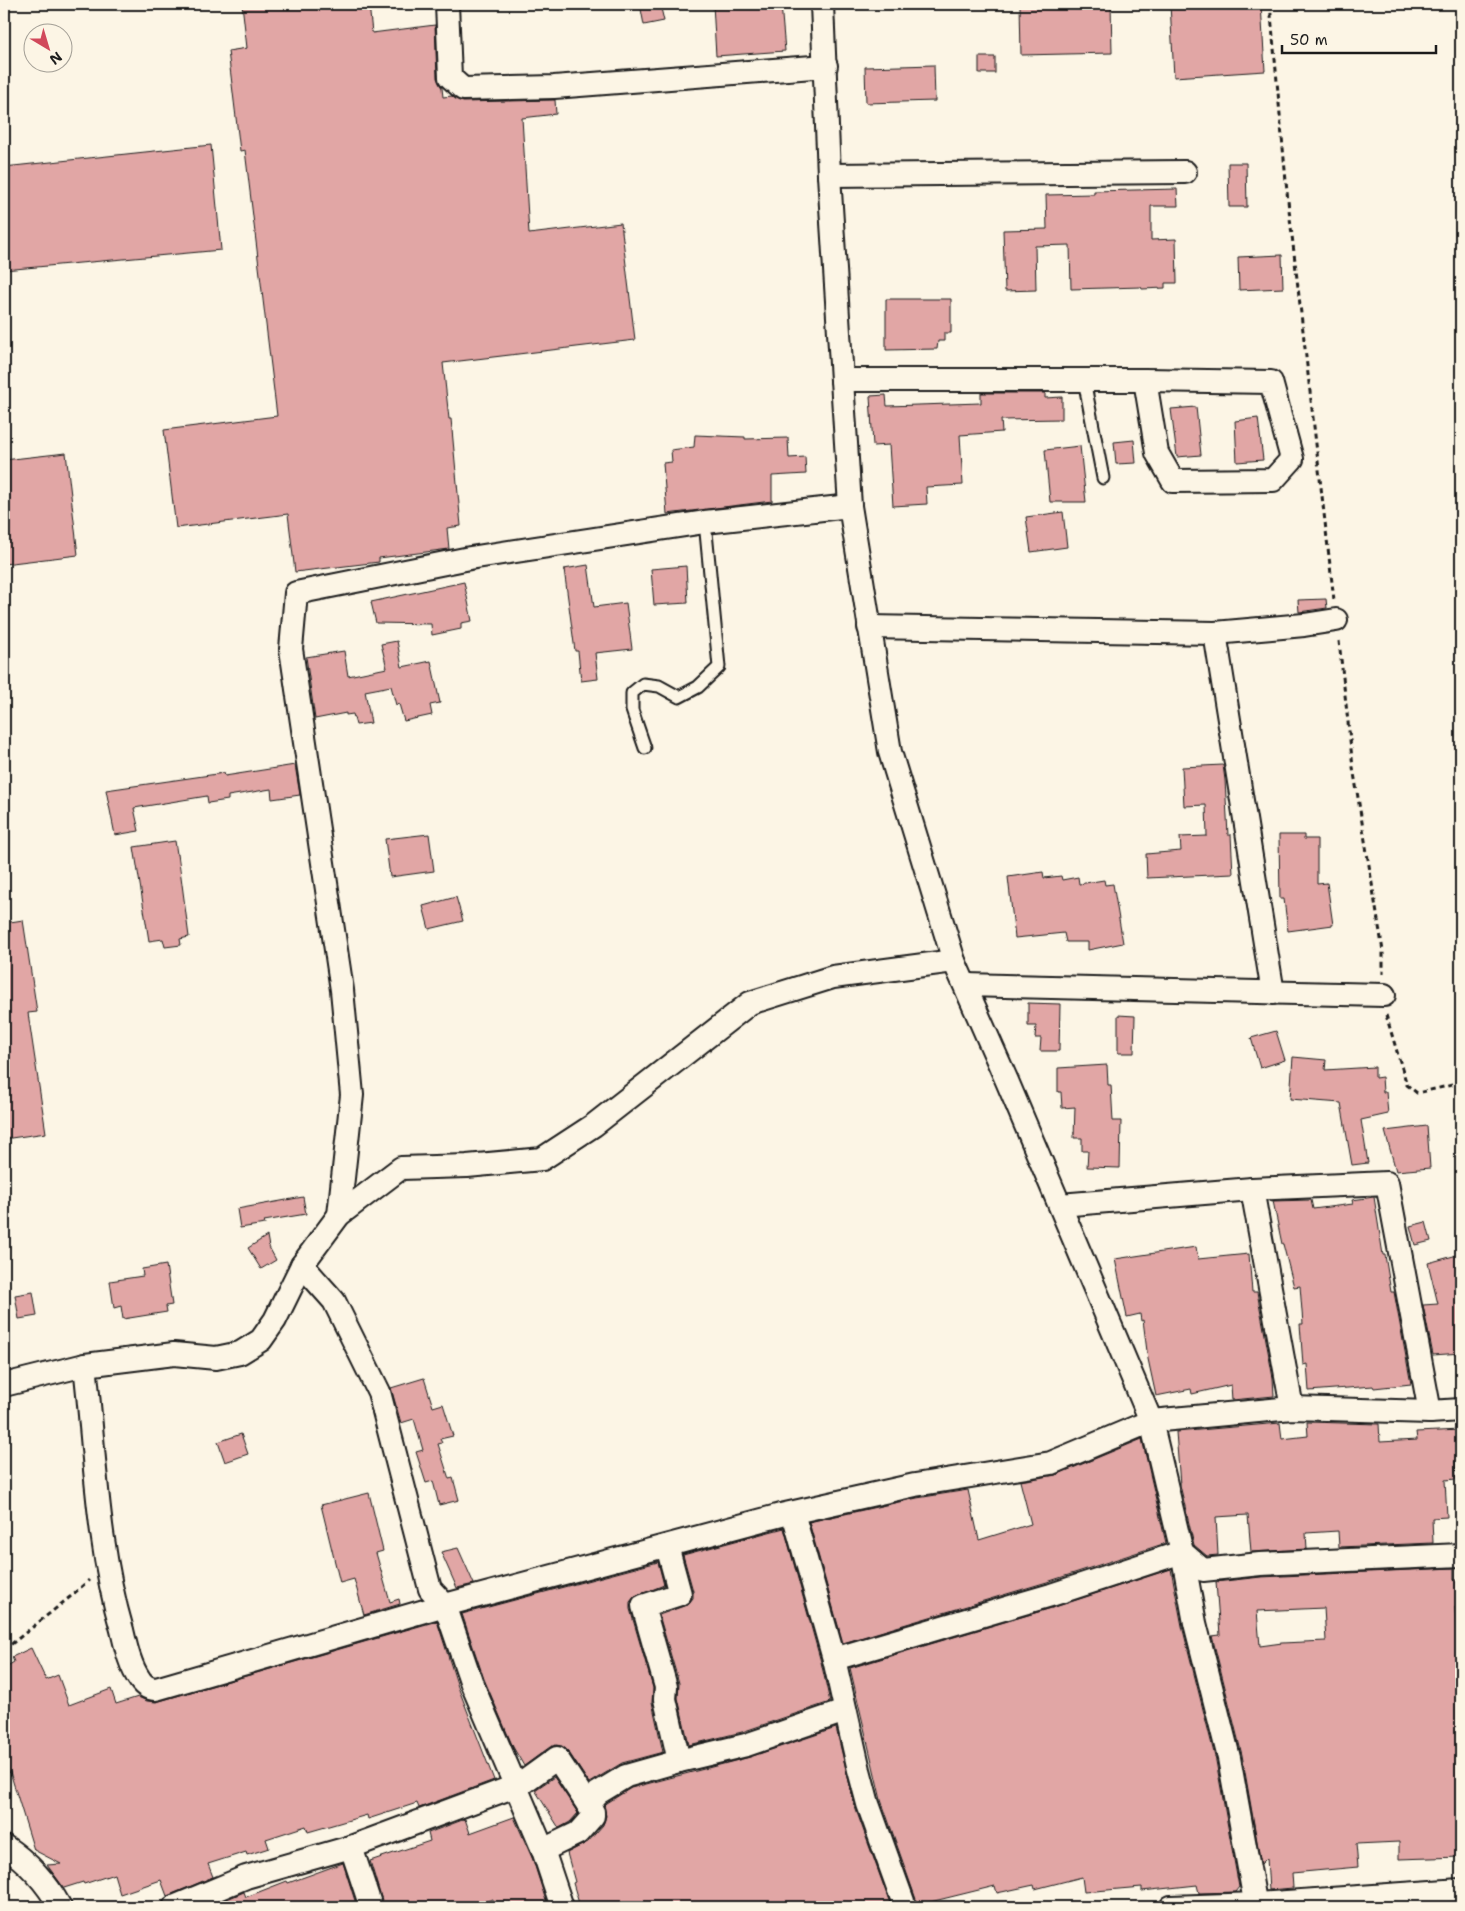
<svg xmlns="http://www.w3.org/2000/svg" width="1465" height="1911" font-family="'Shantell Sans',sans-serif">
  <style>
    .building { fill: #e1a6a5; stroke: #1c1c1c; fill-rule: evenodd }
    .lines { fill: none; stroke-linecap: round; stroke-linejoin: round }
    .service-casing { stroke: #1c1c1c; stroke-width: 15 }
    .minor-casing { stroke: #1c1c1c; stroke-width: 26 }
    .path { stroke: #1c1c1c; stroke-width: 3; stroke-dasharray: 5 4; stroke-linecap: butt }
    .service { stroke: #fcf5e5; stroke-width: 11 }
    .minor { stroke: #fcf5e5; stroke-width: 22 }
  </style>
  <rect width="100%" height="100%" fill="#fcf5e5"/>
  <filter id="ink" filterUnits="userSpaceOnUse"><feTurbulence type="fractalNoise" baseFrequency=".02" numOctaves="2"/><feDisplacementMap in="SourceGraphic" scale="10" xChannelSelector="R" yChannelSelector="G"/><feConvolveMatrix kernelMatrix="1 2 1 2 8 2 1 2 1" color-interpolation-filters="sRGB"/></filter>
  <g filter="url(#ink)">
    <g class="building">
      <path d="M 242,4 L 369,4 L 372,33 L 435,25 L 437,78 L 442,88 L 443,97 L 452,96 L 463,102 L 555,100 L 556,114 L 522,118 L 529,234 L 621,223 L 635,340 L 443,363 L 449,419 L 451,419 L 461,526 L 447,528 L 449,549 L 379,558 L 379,562 L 295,572 L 288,514 L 176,528 L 164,430 L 277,416 L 245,150 L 240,151 L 228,51 L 247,48 Z"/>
      <path d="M 640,4 L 660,4 L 664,21 L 644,25 Z"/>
      <path d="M 713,4 L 781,4 L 785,51 L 716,56 Z"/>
      <path d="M 1020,4 L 1111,4 L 1112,53 L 1021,55 Z"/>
      <path d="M 1170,4 L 1261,4 L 1265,71 L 1174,77 Z"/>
      <rect x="979" y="57" width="16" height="16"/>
      <path d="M 934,65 L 935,101 L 866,103 L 865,67 Z"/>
      <path d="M 211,145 L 221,250 L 4,270 L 4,167 Z"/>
      <path d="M 1228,163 L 1246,163 L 1247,207 L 1229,207 Z"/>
      <path d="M 1177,189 L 1178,206 L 1151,206 L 1151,240 L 1176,239 L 1177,283 L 1165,283 L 1165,288 L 1142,289 L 1141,287 L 1071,289 L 1070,245 L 1035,246 L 1036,290 L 1005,291 L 1003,230 L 1047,229 L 1046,195 L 1094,194 L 1094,191 Z"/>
      <path d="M 1282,255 L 1283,288 L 1239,290 L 1238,257 Z"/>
      <path d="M 886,299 L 951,299 L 951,333 L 944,333 L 944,341 L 938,341 L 937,349 L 886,350 Z"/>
      <path d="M 981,393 L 1045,393 L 1045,398 L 1062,397 L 1062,419 L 1001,420 L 1002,432 L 960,435 L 963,485 L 926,487 L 927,504 L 893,506 L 889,445 L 873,446 L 870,396 L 886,395 L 887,406 L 981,403 Z"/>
      <path d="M 1196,407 L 1201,455 L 1177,457 L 1171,409 Z"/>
      <path d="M 1258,418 L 1263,460 L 1237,462 L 1235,421 Z"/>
      <path d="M 695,435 L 745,437 L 745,439 L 788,438 L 789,458 L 805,457 L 806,474 L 772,476 L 772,501 L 667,514 L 663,463 L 672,462 L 671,450 L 694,447 Z"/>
      <path d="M 1134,440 L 1136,463 L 1116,464 L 1114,442 Z"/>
      <path d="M 1080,446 L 1086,502 L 1050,502 L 1045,450 Z"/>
      <path d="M 66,453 L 78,555 L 4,564 L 4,460 Z"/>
      <path d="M 1063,512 L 1067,547 L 1031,552 L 1026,517 Z"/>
      <path d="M 588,565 L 594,607 L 626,603 L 632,649 L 595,653 L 598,679 L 581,681 L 578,651 L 575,651 L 564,569 Z"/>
      <path d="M 686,566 L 688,603 L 654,605 L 651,569 Z"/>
      <path d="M 464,582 L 472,621 L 461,623 L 461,629 L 432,635 L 431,624 L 376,623 L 371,602 Z"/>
      <path d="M 1326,599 L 1327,608 L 1299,612 L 1298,600 Z"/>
      <path d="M 397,641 L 402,667 L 431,661 L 440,703 L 430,705 L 432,715 L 404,721 L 399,704 L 396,705 L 391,686 L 365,691 L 371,723 L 356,725 L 353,714 L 346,715 L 346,713 L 315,719 L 306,657 L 344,651 L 348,676 L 387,668 L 381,644 Z"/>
      <path d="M 295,765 L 300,795 L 272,799 L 271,789 L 228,796 L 228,800 L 208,803 L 207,796 L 134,808 L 139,831 L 115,835 L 106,790 L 224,773 L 225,776 Z"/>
      <path d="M 1223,765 L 1225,780 L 1228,835 L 1231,835 L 1233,874 L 1147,878 L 1146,854 L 1181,851 L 1180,837 L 1207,836 L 1206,805 L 1184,806 L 1182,767 Z"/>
      <path d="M 429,834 L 434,871 L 390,877 L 385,839 Z"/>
      <path d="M 1279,835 L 1304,835 L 1304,839 L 1317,839 L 1317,884 L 1327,883 L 1333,925 L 1288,931 L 1284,899 L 1280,899 Z"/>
      <path d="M 175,841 L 177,854 L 178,854 L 189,937 L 180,939 L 181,945 L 165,947 L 163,939 L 149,941 L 134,847 Z"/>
      <path d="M 1043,872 L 1044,878 L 1061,876 L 1062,880 L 1078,877 L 1079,884 L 1104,880 L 1105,885 L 1113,884 L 1123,943 L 1088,950 L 1088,942 L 1066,942 L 1064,933 L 1015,938 L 1008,877 Z"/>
      <path d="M 456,897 L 463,921 L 429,929 L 423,906 Z"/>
      <path d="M 23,920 L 37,1012 L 28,1013 L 46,1133 L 4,1139 L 4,923 Z"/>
      <path d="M 1028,1003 L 1060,1004 L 1059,1051 L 1040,1051 L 1041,1038 L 1035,1038 L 1036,1026 L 1028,1026 Z"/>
      <path d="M 1118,1015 L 1135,1016 L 1134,1053 L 1118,1053 Z"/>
      <path d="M 1276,1031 L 1285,1060 L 1260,1068 L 1251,1038 Z"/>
      <path d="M 1293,1057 L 1326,1060 L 1325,1070 L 1375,1067 L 1375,1078 L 1382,1077 L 1383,1092 L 1386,1092 L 1388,1114 L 1361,1120 L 1368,1163 L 1352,1165 L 1341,1103 L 1290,1099 Z"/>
      <path d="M 1107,1065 L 1108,1085 L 1111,1085 L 1113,1121 L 1121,1121 L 1120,1168 L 1087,1167 L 1088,1151 L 1082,1151 L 1082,1138 L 1074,1138 L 1075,1107 L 1062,1108 L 1061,1092 L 1058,1092 L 1058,1068 Z"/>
      <path d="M 1427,1126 L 1430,1168 L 1396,1171 L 1385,1131 Z"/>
      <path d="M 303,1197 L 306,1214 L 264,1221 L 265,1224 L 240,1228 L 237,1209 Z"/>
      <path d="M 1374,1197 L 1383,1255 L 1385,1255 L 1391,1292 L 1394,1292 L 1411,1384 L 1374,1388 L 1373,1386 L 1309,1391 L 1307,1364 L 1303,1365 L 1300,1324 L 1303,1324 L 1300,1286 L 1294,1287 L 1283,1244 L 1282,1244 L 1273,1201 L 1311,1200 L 1313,1209 L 1353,1204 L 1352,1200 Z"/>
      <path d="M 1426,1222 L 1431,1241 L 1415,1245 L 1410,1226 Z"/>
      <path d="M 267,1236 L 269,1247 L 276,1260 L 261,1269 L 248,1248 Z"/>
      <path d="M 1196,1247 L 1198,1259 L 1249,1254 L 1252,1292 L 1257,1292 L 1273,1378 L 1274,1396 L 1232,1400 L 1231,1385 L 1192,1394 L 1191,1389 L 1156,1396 L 1148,1359 L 1143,1320 L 1141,1321 L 1140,1314 L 1127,1317 L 1115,1259 Z"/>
      <path d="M 1461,1254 L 1461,1353 L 1433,1355 L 1423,1305 L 1438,1304 L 1428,1263 Z"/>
      <path d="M 166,1265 L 172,1305 L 166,1306 L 167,1312 L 123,1319 L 121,1306 L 114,1308 L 110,1281 L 143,1276 L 142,1269 Z"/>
      <path d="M 33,1292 L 37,1316 L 19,1319 L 15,1295 Z"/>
      <path d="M 424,1378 L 433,1407 L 443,1404 L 453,1436 L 440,1439 L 442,1443 L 438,1444 L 449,1479 L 453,1478 L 459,1500 L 439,1505 L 433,1481 L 426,1483 L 416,1452 L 423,1450 L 414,1419 L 401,1423 L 391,1388 Z"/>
      <path d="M 1307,1422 L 1379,1424 L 1380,1442 L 1417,1440 L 1416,1432 L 1461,1430 L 1461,1461 L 1455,1461 L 1456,1479 L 1445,1480 L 1447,1517 L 1432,1518 L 1433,1543 L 1339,1547 L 1338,1531 L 1306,1533 L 1307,1549 L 1251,1552 L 1248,1515 L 1216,1517 L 1218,1555 L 1207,1556 L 1194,1545 L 1180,1485 L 1176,1432 L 1280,1423 L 1282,1439 L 1308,1436 Z"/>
      <path d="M 241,1434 L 248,1454 L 225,1462 L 218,1442 Z"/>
      <path d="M 1142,1439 L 1166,1543 L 1047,1582 L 843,1643 L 809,1522 L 917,1498 L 968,1490 L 979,1540 L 1031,1524 L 1020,1481 L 1056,1475 Z"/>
      <path d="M 369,1493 L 383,1551 L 376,1553 L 390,1602 L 399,1599 L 400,1604 L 364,1615 L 354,1579 L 340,1583 L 321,1505 Z"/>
      <path d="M 784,1528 L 821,1662 L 830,1702 L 742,1732 L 689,1745 L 678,1698 L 679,1683 L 659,1615 L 684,1606 L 689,1603 L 693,1598 L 693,1591 L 683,1555 Z"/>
      <path d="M 458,1548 L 474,1584 L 457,1588 L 441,1552 Z"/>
      <path d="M 658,1562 L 664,1585 L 634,1597 L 630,1602 L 630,1609 L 653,1688 L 652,1702 L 663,1752 L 622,1763 L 589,1783 L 568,1751 L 562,1746 L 556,1745 L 550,1747 L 524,1766 L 513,1747 L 484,1679 L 462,1614 Z"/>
      <path d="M 1454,1568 L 1454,1580 L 1457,1580 L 1458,1607 L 1455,1607 L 1457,1640 L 1461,1640 L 1461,1857 L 1399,1859 L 1399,1842 L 1356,1844 L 1358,1867 L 1292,1873 L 1293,1888 L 1269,1890 L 1267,1858 L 1261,1864 L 1242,1755 L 1212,1636 L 1220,1635 L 1216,1582 L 1261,1577 ZM 1324,1608 L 1326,1641 L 1282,1643 L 1260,1646 L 1257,1611 Z"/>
      <path d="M 1171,1569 L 1182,1626 L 1216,1761 L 1239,1887 L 1235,1892 L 1199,1893 L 1197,1885 L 1142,1891 L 1142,1887 L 1084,1892 L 1082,1877 L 1035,1889 L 1034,1885 L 997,1893 L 995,1886 L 918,1905 L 881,1800 L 850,1668 L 1055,1607 Z"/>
      <path d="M 437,1621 L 458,1687 L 494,1780 L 419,1808 L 417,1803 L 368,1819 L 367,1815 L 308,1832 L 306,1826 L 266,1839 L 269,1848 L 247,1855 L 246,1852 L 208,1864 L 213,1877 L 167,1896 L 161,1880 L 120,1894 L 114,1874 L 84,1884 L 83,1882 L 64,1888 L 47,1865 L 61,1864 L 34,1850 L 10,1772 L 4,1773 L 4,1668 L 14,1662 L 12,1657 L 31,1648 L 46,1680 L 58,1675 L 69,1705 L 111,1689 L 116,1704 L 138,1697 L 147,1701 L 156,1702 Z"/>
      <path d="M 836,1728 L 855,1807 L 891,1906 L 885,1907 L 580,1907 L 573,1883 L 575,1882 L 567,1853 L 588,1842 L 603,1825 L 606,1816 L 604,1806 L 607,1803 L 631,1788 L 750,1757 Z"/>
      <path d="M 554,1777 L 578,1813 L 570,1822 L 559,1828 L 535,1790 Z"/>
      <path d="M 514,1817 L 533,1860 L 548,1907 L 495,1907 L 493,1899 L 467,1907 L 384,1907 L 370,1861 L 430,1841 L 428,1833 L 465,1819 L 470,1833 Z"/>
      <path d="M 343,1863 L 357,1907 L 208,1907 L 244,1892 L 246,1897 L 287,1881 L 288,1883 Z"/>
    </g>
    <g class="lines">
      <defs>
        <g id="service">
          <path d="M 1084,380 L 1103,478"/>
          <path d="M 645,748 L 632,710 L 632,693 L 643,684 L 659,686 L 679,697 L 698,687 L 719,667 L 705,522"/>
        </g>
        <g id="minor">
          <path d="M 447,4 L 450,77 L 463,89 L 554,87 L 826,66"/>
          <path d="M 822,4 L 829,175 L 850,506 L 890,752 L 954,961 L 1007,1081 L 1151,1421 L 1182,1552 L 1195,1623 L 1229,1758 L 1256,1907"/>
          <path d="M 829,175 L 1185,172"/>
          <path d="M 842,380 L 1145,380 L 1271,382 L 1292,459 L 1273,480 L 1173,481 L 1157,453 L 1145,380"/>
          <path d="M 869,627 L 1215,633 L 1304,625 L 1336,620"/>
          <path d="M 1215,633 L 1273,993"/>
          <path d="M 966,985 L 1384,995"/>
          <path d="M 1252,1189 L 1292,1408"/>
          <path d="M 1060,1205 L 1252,1189 L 1387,1183 L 1430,1412"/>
          <path d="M 339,1215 L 352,1095 L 342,990 L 291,649 L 296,593 L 470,558 L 705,522 L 850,506"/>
          <path d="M 302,1265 L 334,1301 L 379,1392 L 430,1589 L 445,1605 L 472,1684 L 543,1850 L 562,1907"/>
          <path d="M 85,1365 C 95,1453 97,1545 122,1630 C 126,1647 130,1666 140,1680 C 144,1686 149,1689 156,1689 L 445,1605 L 781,1515 L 915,1485 L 1051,1463 L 1151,1421 L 1292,1408 L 1430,1412 L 1461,1410"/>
          <path d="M 4,1385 L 85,1365 L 174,1354 L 216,1358 L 240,1353 L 261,1340 L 275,1320 L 302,1265 L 339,1215 L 401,1168 L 467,1166 L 542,1159 L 594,1125 L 750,1003 L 833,977 L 954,961"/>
          <path d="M 793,1513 L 834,1659 L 859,1770 L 868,1804 L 905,1907"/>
          <path d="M 667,1546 L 680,1594 L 643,1606 L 666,1687 L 665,1699 L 679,1761"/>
          <path d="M 834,1659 L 1051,1595 L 1182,1552 L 1203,1570 L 1260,1564 L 1461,1555"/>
          <path d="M 4,1846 C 28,1862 46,1881 60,1907"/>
          <path d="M 351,1847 L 371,1907"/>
          <path d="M 543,1850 L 578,1833 L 593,1816 L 593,1812 L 588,1805"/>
          <path d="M 174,1907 L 246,1877 L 351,1847 L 521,1784 L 557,1758 L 588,1805 L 598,1793 L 626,1776 L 679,1761 L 746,1745 L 845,1711"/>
          <path d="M 1171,1907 L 1256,1904 L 1461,1890"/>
        </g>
      </defs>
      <use href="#service" class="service-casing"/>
      <use href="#minor" class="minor-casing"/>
      <g class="path">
        <path d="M 1270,4 L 1287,192 L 1334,600"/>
        <path d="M 1339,641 L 1353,767 L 1383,951 L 1383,974"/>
        <path d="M 1386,1015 L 1407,1085 L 1417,1093 L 1461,1083"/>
        <path d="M 4,1650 L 70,1597 L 89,1580"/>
      </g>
      <use href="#service" class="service"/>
      <use href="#minor" class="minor"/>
    </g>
  </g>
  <rect width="1465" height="1911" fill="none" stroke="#fcf5e5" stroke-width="20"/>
  <rect x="10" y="10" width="1445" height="1891" fill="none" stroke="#1c1c1c" stroke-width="2" filter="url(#ink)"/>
  <g transform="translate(48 48) rotate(142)"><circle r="24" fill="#fcf5e5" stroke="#a29e95"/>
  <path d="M0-4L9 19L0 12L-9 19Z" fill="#d1495b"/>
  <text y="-8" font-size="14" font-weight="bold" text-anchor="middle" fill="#1c1c1c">N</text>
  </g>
  <path d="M1282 45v8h154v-8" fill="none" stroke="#1c1c1c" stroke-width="2.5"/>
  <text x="1290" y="45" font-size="15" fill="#1c1c1c" stroke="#fcf5e5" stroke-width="4" paint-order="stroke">50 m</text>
</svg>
